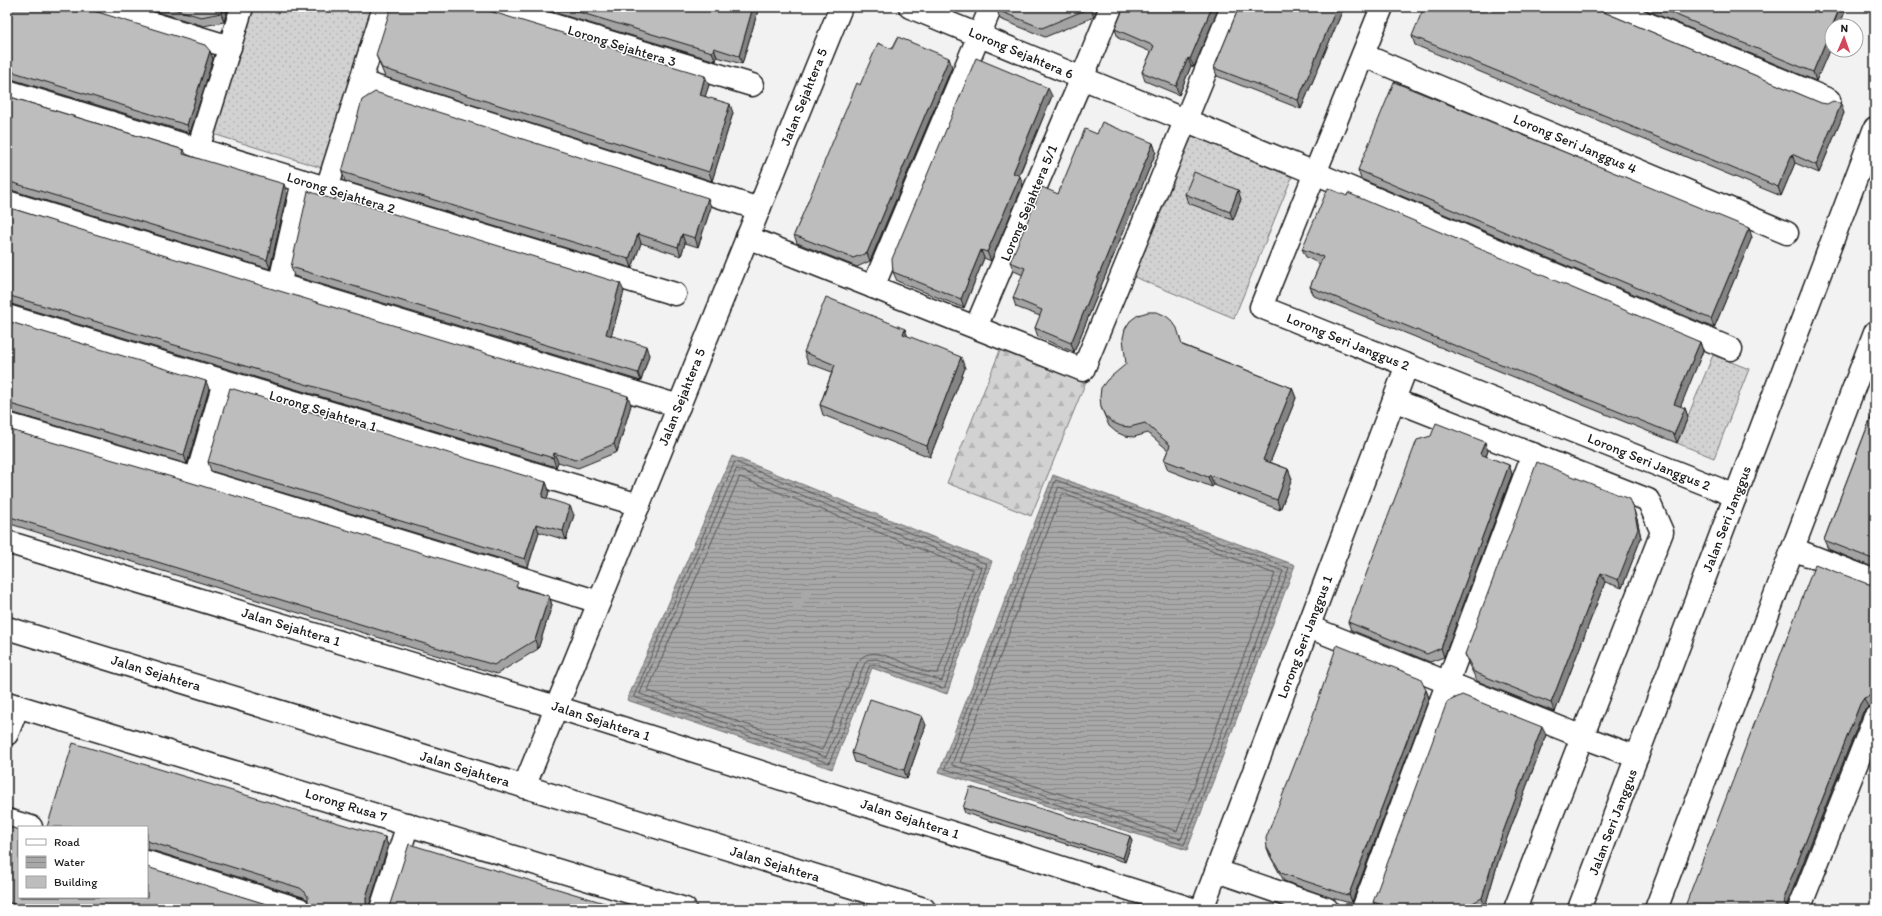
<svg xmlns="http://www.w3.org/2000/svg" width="1882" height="916" font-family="Itim,sans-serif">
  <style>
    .grass { fill: url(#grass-dots); stroke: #777 }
    .forest { fill: url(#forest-firs); stroke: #777 }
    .water { fill: url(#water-rules); stroke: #707070 }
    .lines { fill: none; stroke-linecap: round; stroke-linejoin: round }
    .shore { stroke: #545454; stroke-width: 1 }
    .minor-casing { stroke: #1c1c1c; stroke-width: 25 }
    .major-casing { stroke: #1c1c1c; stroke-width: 25 }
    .minor { stroke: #fff; stroke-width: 22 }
    .major { stroke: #fff; stroke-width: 22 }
    .wall { fill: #a3a3a3; stroke: #1c1c1c }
    .shaded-wall { fill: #848484; stroke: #1c1c1c }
    .building { fill: #bdbdbd; stroke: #1c1c1c }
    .labels { text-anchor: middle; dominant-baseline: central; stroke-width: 3; stroke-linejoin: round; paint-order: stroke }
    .street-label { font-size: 14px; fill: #1c1c1c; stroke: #fff }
  </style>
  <defs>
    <pattern id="grass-dots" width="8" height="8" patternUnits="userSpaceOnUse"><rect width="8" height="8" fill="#d2d2d2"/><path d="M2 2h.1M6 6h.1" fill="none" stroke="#b4b4b4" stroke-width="1.8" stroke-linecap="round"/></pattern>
    <pattern id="forest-firs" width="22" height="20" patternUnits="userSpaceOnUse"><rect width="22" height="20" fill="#d2d2d2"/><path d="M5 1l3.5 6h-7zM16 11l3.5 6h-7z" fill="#b4b4b4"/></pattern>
    <pattern id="water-rules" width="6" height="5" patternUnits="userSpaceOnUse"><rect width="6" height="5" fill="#a8a8a8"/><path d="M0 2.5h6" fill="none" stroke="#888"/></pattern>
  </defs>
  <rect width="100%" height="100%" fill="#f2f2f2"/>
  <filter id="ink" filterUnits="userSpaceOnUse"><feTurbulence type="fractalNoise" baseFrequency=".025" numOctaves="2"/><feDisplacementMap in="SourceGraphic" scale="8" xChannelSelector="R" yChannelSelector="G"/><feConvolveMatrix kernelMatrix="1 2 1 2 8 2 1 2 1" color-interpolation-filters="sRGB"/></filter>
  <g filter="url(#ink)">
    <g class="grass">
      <path d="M 249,7 L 372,7 L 322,168 L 210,133 Z"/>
      <path d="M 1190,135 L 1292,177 L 1234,318 L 1132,276 Z"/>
      <path d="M 1713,355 L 1749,369 L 1714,458 L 1677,443 Z"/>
    </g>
    <path class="forest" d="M 1001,348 L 1087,379 L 1031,516 L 947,483 Z"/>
    <g class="water">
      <path d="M 732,456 L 992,561 L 947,694 L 872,668 L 832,769 L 627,700 Z"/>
      <path d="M 1053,475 L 1295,565 L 1187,850 L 939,772 Z"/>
    </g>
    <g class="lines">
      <g class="shore">
        <path d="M 735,462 L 987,564 L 945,687 L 942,688 L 874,664 L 870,665 L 829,763 L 634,697 Z"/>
        <path d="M 737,469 L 981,567 L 942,681 L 876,659 L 867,660 L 864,665 L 826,757 L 640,694 Z"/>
        <path d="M 740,477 L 973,570 L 938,673 C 917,676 873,637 858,662 L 822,750 L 648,691 Z"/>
        <path d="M 1056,480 L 1289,568 L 1184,845 L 945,769 Z"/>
        <path d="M 1059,487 L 1283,571 L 1181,839 L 952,765 Z"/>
        <path d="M 1064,494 L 1275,574 L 1177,831 L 960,762 L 1061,496 Z"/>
      </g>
      <defs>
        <g id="minor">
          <path d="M 98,7 L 230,47"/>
          <path d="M 493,7 L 752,85"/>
          <path d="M 910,7 L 1082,78 L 1111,7"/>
          <path d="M 1382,7 L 1261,307 L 1736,496"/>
          <path d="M 1607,7 L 1829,100"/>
          <path d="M 1363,55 L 1787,233"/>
          <path d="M 361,82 L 759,209"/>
          <path d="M 7,91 L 675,294"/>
          <path d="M 198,149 L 242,7"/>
          <path d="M 327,188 L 384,7"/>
          <path d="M 7,202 L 679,406"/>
          <path d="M 747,237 L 1083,370 L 1232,7"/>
          <path d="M 279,286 L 303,181"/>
          <path d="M 873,287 L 991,7"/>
          <path d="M 7,316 L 639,505"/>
          <path d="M 976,327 L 1082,78 L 1315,173 L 1731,349"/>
          <path d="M 1394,400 L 1648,500 L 1662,532 L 1515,909"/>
          <path d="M 7,424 L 196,479 L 599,602"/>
          <path d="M 196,479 L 224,382"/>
          <path d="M 7,542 L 556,707 L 1192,909"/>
          <path d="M 1793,549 L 1875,581"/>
          <path d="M 1309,627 L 1583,737 L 1637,757"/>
          <path d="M 7,703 L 685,909"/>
          <path d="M 7,734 L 18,706"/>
          <path d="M 524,787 L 841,7"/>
          <path d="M 7,820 L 31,827"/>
          <path d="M 147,862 L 299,909"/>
          <path d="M 1217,871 L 1327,909"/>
          <path d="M 381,909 L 408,824"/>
          <path d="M 1202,909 L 1407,365"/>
          <path d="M 1363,909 L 1533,454"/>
          <path d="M 1579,909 L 1875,128"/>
          <path d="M 1656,909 L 1875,332"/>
          <path d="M 1799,909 L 1875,717"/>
        </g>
        <path id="major" d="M 7,628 L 924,909"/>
      </defs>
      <use href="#minor" class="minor-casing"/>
      <use href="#major" class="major-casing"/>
      <use href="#minor" class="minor"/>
      <use href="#major" class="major"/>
    </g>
    <g class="wall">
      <path d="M 7,7 L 91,10 L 210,51 L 213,59 L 190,133 L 11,79 L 7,79 Z"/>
      <path d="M 141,7 L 228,7 L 224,22 L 204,26 Z"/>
      <path d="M 536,7 L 759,7 L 742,64 L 717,57 L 716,61 Z"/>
      <path d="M 997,7 L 1098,7 L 1094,17 L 1045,37 L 1000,19 L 997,10 Z"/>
      <path d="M 1124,7 L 1219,7 L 1194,67 L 1191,66 L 1179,95 L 1145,81 L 1142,72 L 1151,52 L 1118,38 L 1115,29 Z"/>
      <path d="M 1239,7 L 1344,7 L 1301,109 L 1217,76 L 1214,68 Z"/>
      <path d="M 1639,7 L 1847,7 L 1816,81 Z"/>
      <path d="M 486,10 L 709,85 L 705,96 L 733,113 L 712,181 L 385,77 L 376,55 Z"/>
      <path d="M 1599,10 L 1844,113 L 1819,173 L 1795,163 L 1781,196 L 1415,45 L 1412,36 Z"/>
      <path d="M 892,49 L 952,67 L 870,261 L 857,267 L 797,243 L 794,235 L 860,85 Z"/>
      <path d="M 7,96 L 184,150 L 186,154 L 287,193 L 270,269 L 11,190 L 7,190 Z"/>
      <path d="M 1052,96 L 1019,176 L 1023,185 L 991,261 L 984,258 L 964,308 L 897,281 L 893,272 Z"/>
      <path d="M 1097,134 L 1153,143 L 1156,152 L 1074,352 L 1038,337 L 1035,328 L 1040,316 L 1016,307 L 1013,298 L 1023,275 L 1014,271 L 1010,262 L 1058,194 Z"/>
      <path d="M 1358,170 L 1752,237 L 1714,328 L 1361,179 Z"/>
      <path d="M 342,172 L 711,207 L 698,247 L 685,243 L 681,256 L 641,243 L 632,268 L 345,181 Z"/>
      <path d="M 1185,194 L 1241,199 L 1233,220 L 1188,203 Z"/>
      <path d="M 7,207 L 631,405 L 617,452 L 578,468 L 558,462 L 556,467 L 11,304 L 7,304 Z"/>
      <path d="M 1302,249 L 1700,342 L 1703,351 L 1680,407 L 1685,408 L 1688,417 L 1677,443 L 1314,296 L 1310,287 L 1320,264 L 1306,257 Z"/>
      <path d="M 291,267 L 624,291 L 611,336 L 649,355 L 641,381 L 294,276 Z"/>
      <path d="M 7,321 L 209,389 L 187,464 L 10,412 L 7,412 Z"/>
      <path d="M 905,329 L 907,336 L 965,368 L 930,457 L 823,415 L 820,405 L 832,372 L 808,363 L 804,352 Z"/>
      <path d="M 1183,345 L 1292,388 L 1296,398 L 1270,462 L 1288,469 L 1292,479 L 1280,510 L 1214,485 L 1212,487 L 1168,470 L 1164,460 L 1168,450 L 1148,433 L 1134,437 L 1125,436 L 1116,432 L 1109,426 L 1101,407 L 1126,364 Z"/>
      <path d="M 1875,407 L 1875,568 L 1828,549 L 1824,540 Z"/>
      <path d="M 7,429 L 549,596 L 552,605 L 538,649 L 497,674 L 7,523 Z"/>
      <path d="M 1488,451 L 1486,457 L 1509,465 L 1512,474 L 1444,657 L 1430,662 L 1351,630 L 1348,622 Z"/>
      <path d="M 208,462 L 546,482 L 549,491 L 547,499 L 574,515 L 566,540 L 539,532 L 528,567 L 211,471 Z"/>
      <path d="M 1637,519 L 1641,538 L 1622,588 L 1605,582 L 1555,712 L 1477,681 L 1468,663 L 1465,654 Z"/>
      <path d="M 1868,584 L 1875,584 L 1875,700 L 1873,705 L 1868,707 L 1863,712 L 1787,904 L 1787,908 L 1684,909 Z"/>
      <path d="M 1426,690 L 1429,698 L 1352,902 L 1350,903 L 1332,898 L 1284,881 L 1270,856 L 1267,848 Z"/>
      <path d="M 926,725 L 907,779 L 855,762 L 852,753 Z"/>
      <path d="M 1546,735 L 1499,859 L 1485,907 L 1480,909 L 1376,909 L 1373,902 Z"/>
      <path d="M 963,808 L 1132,841 L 1125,862 L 965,813 Z"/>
      <path d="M 7,826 L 19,830 L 282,909 L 7,909 Z"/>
      <path d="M 147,827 L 385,837 L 388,846 L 369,906 L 369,909 L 308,904 L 308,900 L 303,897 L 151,850 L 147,850 Z"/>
    </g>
    <g class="shaded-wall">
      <path d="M 223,7 L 228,7 L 224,22 L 221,13 Z"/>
      <path d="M 753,7 L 759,7 L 742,64 L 739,56 Z"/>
      <path d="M 1091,7 L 1098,7 L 1094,17 L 1090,8 Z"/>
      <path d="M 1212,7 L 1219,7 L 1194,67 L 1190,59 Z"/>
      <path d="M 1337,7 L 1344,7 L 1301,109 L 1298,100 Z"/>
      <path d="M 1840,7 L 1847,7 L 1839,26 L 1833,26 Z"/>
      <path d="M 1832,27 L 1832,44 L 1816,81 L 1813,72 Z"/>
      <path d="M 714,48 L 717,57 L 716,61 L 712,52 Z"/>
      <path d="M 210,51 L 213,59 L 190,133 L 187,125 Z"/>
      <path d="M 949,58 L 952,67 L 870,261 L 867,253 Z"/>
      <path d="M 1188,58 L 1191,66 L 1179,95 L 1176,86 Z"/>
      <path d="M 705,76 L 709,85 L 703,103 L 700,95 Z"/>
      <path d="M 1048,88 L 1052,96 L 1016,182 L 1013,173 Z"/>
      <path d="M 730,104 L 733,113 L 712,181 L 709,172 Z"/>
      <path d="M 1841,104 L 1844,113 L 1819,173 L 1816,165 Z"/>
      <path d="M 1153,143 L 1156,152 L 1074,352 L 1071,343 Z"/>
      <path d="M 1792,154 L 1795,163 L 1781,196 L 1778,187 Z"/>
      <path d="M 1020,176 L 1023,185 L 991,261 L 987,252 Z"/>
      <path d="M 284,184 L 287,193 L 270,269 L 267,260 Z"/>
      <path d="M 1238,190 L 1241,199 L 1233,220 L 1230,212 Z"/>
      <path d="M 708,198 L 711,207 L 698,247 L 695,238 Z"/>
      <path d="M 1749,228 L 1752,237 L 1714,328 L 1711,319 Z"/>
      <path d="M 638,234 L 641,243 L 632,268 L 629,259 Z"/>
      <path d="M 682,234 L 685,243 L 681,256 L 678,247 Z"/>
      <path d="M 981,250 L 984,258 L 964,308 L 961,299 Z"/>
      <path d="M 620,283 L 624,291 L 609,343 L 606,334 Z"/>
      <path d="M 905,329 L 909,340 L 903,334 Z"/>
      <path d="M 1700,342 L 1703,351 L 1678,413 L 1674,404 Z"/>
      <path d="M 646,346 L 649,355 L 641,381 L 638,373 Z"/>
      <path d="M 961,357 L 965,368 L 930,457 L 927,446 Z"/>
      <path d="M 206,381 L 209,389 L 187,464 L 184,455 Z"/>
      <path d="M 1292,388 L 1296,398 L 1267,470 L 1263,460 Z"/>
      <path d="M 628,396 L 631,405 L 617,452 L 614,444 Z"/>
      <path d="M 1685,408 L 1688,417 L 1677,443 L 1674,434 Z"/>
      <path d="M 1485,442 L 1488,451 L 1483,463 L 1480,454 Z"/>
      <path d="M 554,453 L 558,462 L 556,467 L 553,458 Z"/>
      <path d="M 1509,465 L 1512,474 L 1444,657 L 1441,648 Z"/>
      <path d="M 1288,469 L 1292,479 L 1280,510 L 1277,500 Z"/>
      <path d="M 1210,475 L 1214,485 L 1212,487 L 1208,477 Z"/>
      <path d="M 546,482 L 549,491 L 545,506 L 542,497 Z"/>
      <path d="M 570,506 L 574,515 L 566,540 L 563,531 Z"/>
      <path d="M 1634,510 L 1637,519 L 1641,538 L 1622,588 L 1618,580 Z"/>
      <path d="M 536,524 L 539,532 L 528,567 L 525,559 Z"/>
      <path d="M 1601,573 L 1605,582 L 1555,712 L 1551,703 Z"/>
      <path d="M 549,596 L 552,605 L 538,649 L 535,640 Z"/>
      <path d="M 1875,683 L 1875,700 L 1873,705 L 1870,696 Z"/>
      <path d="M 1426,690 L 1429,698 L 1352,902 L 1349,894 Z"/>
      <path d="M 1864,698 L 1868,707 L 1863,712 L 1787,904 L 1787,909 L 1784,902 L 1784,896 L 1860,704 Z"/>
      <path d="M 922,716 L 926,725 L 907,779 L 904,770 Z"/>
      <path d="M 1542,727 L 1546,735 L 1499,859 L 1485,907 L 1482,898 L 1496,851 Z"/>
      <path d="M 1130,836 L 1132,841 L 1125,862 L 1123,858 Z"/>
      <path d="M 385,837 L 388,846 L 369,906 L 369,909 L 366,903 L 366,897 Z"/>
    </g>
    <g class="building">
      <path d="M 7,7 L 86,7 L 91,10 L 205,45 L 210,51 L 187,125 L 7,70 Z"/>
      <path d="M 167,7 L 223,7 L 221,13 L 201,17 Z"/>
      <path d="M 391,7 L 481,7 L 486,10 L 705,76 L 700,95 L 730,104 L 709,172 L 382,68 L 376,55 Z"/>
      <path d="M 562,7 L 753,7 L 739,56 L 714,48 L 712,52 Z"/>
      <path d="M 997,7 L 1091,7 L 1090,8 L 1042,28 L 997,10 Z"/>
      <path d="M 1124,7 L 1212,7 L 1190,59 L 1188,58 L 1176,86 L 1142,72 L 1154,46 L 1115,29 Z"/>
      <path d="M 1239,7 L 1337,7 L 1298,100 L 1214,68 Z"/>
      <path d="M 1424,7 L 1596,7 L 1599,10 L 1821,103 L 1827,104 L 1833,101 L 1841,104 L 1816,165 L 1792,154 L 1778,187 L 1412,36 Z"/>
      <path d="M 1657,7 L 1840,7 L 1813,72 Z"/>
      <path d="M 898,37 L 949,58 L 867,253 L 853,258 L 794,235 L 857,83 L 860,85 L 878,43 L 892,49 Z"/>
      <path d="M 976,58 L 1048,88 L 1013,173 L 1020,176 L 987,252 L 981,250 L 961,299 L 893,272 L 892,259 Z"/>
      <path d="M 1394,82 L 1749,228 L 1711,319 L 1358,170 Z"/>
      <path d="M 375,92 L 708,198 L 695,238 L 682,234 L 678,247 L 638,234 L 629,259 L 342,172 L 362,100 Z"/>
      <path d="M 7,96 L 184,150 L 183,154 L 284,184 L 267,260 L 7,181 Z"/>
      <path d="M 1102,122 L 1153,143 L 1071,343 L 1035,328 L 1042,310 L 1013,298 L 1025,268 L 1010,262 L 1042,187 L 1058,194 L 1085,129 L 1097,134 Z"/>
      <path d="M 1194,172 L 1238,190 L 1230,212 L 1185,194 Z"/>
      <path d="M 1328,188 L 1347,196 L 1348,193 L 1700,342 L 1674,404 L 1685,408 L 1674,434 L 1310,287 L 1323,257 L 1302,249 Z"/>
      <path d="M 308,191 L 335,200 L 335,196 L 620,283 L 606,334 L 646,346 L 638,373 L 291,267 Z"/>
      <path d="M 7,207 L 273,289 L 628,396 L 614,444 L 575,460 L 554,453 L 553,458 L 7,295 Z"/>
      <path d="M 826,297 L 905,329 L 903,334 L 961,357 L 927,446 L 820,405 L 835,365 L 804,352 Z"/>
      <path d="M 1148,312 L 1157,312 L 1166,316 L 1172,321 L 1177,328 L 1182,345 L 1292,388 L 1263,460 L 1288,469 L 1277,500 L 1210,475 L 1208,477 L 1164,460 L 1170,445 L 1145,423 L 1130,427 L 1121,426 L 1112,422 L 1105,416 L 1101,407 L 1100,397 L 1101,388 L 1107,380 L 1126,364 L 1123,338 L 1125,329 L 1130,321 L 1138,315 Z"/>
      <path d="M 7,321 L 206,381 L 184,455 L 7,403 Z"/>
      <path d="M 230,388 L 546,482 L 542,497 L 570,506 L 563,531 L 536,524 L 525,559 L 208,462 Z"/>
      <path d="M 1875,407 L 1875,560 L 1824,540 Z"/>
      <path d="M 1436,423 L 1485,442 L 1480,454 L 1509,465 L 1441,648 L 1427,654 L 1348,622 L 1417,440 L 1431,436 Z"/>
      <path d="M 7,429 L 189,482 L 518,582 L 516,587 L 549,596 L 535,640 L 494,665 L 7,516 Z"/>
      <path d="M 1537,462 L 1629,499 L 1634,510 L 1638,529 L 1618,580 L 1601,573 L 1551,703 L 1474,672 L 1465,654 Z"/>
      <path d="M 1815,564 L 1868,584 L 1875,584 L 1875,683 L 1870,696 L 1864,698 L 1860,704 L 1784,896 L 1784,902 L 1788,909 L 1684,909 Z"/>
      <path d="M 1337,645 L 1420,678 L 1426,690 L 1349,894 L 1347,895 L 1281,873 L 1267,848 L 1266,838 L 1309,727 Z"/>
      <path d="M 1462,695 L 1542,727 L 1496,851 L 1482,898 L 1461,909 L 1394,909 L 1373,902 L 1447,702 Z"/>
      <path d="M 870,699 L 922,716 L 904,770 L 852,753 Z"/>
      <path d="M 73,743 L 385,837 L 366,897 L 366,903 L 368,908 L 369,909 L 304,909 L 308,904 L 308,897 L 305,892 L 300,888 L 147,841 L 147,827 L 47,827 Z"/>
      <path d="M 970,787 L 1130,836 L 1123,858 L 963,808 Z"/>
      <path d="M 7,826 L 19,830 L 19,897 L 147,897 L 147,867 L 282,909 L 31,909 L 7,902 Z"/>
      <path d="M 409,844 L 624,909 L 386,909 L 390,904 Z"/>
    </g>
  </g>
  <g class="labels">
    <g class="street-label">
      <text transform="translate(622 46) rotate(17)">Lorong Sejahtera 3</text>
      <text transform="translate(1021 53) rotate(23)">Lorong Sejahtera 6</text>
      <text transform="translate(804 97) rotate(-68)">Jalan Sejahtera 5</text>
      <text transform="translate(1575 144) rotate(23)">Lorong Seri Janggus 4</text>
      <text transform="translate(341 193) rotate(17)">Lorong Sejahtera 2</text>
      <text transform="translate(1029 203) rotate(-67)">Lorong Sejahtera 5/1</text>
      <text transform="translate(1348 342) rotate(22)">Lorong Seri Janggus 2</text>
      <text transform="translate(682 397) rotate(-68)">Jalan Sejahtera 5</text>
      <text transform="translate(323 411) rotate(17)">Lorong Sejahtera 1</text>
      <text transform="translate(1649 462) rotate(22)">Lorong Seri Janggus 2</text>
      <text transform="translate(1727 519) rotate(-69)">Jalan Seri Janggus</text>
      <text transform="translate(291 627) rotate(17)">Jalan Sejahtera 1</text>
      <text transform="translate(1305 637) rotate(-69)">Lorong Seri Janggus 1</text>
      <text transform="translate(156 673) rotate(17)">Jalan Sejahtera</text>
      <text transform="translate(601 721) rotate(18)">Jalan Sejahtera 1</text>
      <text transform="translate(465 769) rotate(17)">Jalan Sejahtera</text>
      <text transform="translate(346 805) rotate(17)">Lorong Rusa 7</text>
      <text transform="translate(910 819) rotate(18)">Jalan Sejahtera 1</text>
      <text transform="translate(1613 822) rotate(-69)">Jalan Seri Janggus</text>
      <text transform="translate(775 864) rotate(17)">Jalan Sejahtera</text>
    </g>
  </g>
  <rect width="1882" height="916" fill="none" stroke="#fff" stroke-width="24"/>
  <rect x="12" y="12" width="1858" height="892" fill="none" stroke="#1c1c1c" stroke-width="1.5" filter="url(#ink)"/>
  <rect x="18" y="826" width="130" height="72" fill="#ffffff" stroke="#a4a4a4"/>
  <rect x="26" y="839" width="20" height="6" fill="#ffffff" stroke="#a4a4a4"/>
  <text x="54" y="846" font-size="12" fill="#1c1c1c">Road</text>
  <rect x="26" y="856" width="20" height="12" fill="url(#water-rules)" stroke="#a4a4a4"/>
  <text x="54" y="866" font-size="12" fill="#1c1c1c">Water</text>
  <rect x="26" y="876" width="20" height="12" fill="#bdbdbd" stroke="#a4a4a4"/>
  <text x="54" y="886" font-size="12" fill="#1c1c1c">Building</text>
  <g transform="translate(1844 38) rotate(2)"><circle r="19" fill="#ffffff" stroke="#a4a4a4"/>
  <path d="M0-3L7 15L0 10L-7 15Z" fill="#d1495b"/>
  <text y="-6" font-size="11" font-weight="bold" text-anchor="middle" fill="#1c1c1c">N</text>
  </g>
</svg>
